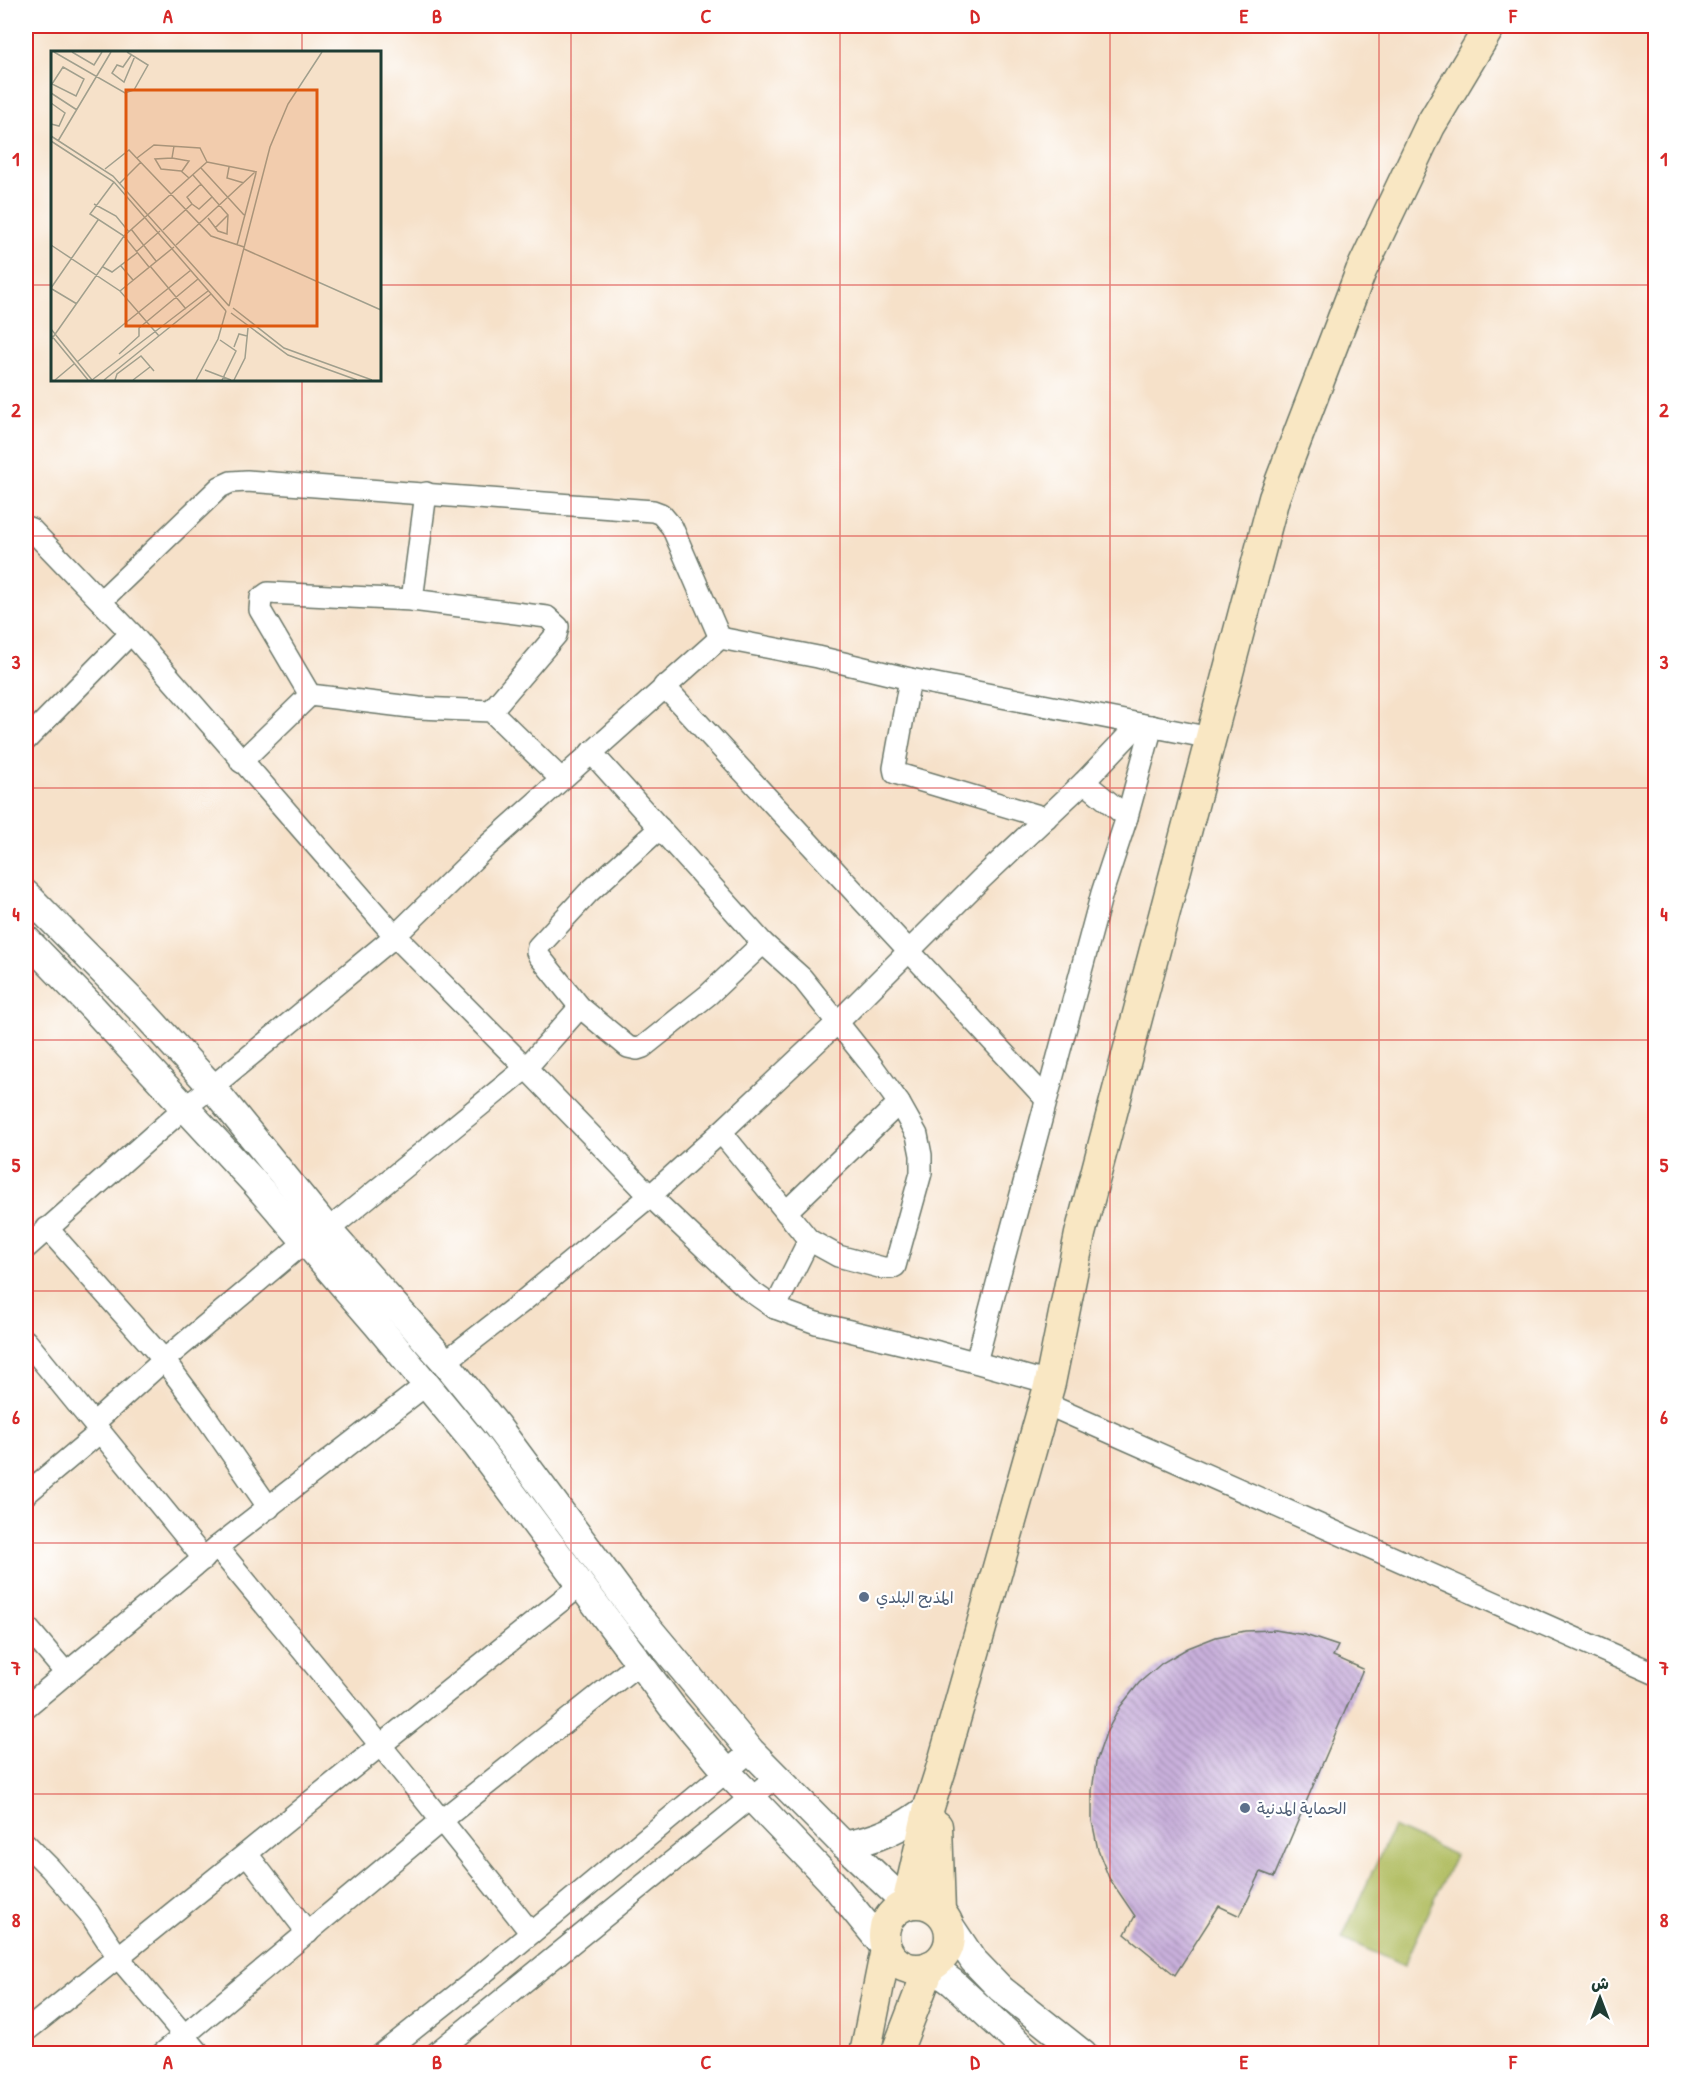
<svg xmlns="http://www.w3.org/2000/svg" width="1681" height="2079" font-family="'Patrick Hand','Playpen Sans Arabic',sans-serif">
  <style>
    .green { fill: #afbb5d; stroke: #677c48; stroke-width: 1.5 }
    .building { fill: url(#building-back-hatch) }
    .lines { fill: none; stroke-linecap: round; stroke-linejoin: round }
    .minor-casing { stroke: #6a7668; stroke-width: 24 }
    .tertiary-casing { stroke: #6a7668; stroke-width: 30 }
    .secondary-casing { stroke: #6a7668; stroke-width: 33 }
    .minor { stroke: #fff; stroke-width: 21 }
    .tertiary { stroke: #fff; stroke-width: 27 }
    .secondary { stroke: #f9e7c3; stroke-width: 30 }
    .grid { fill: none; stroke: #d62828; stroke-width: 1.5; stroke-opacity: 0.55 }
    .service-dot { fill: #5c6f8a; stroke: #fff; stroke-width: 2 }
    .labels { text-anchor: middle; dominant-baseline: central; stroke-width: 4.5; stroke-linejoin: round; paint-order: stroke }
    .service-label { font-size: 16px; fill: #4e5e75; stroke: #fff; text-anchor: start }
    .inset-road { fill: none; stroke: #a09f8d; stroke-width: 1.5 }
    .view { fill: #de580e; fill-opacity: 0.15; stroke: #de580e; stroke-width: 3 }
    .inset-edge { fill: none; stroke: #1f3d34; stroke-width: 3 }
    .neatline { fill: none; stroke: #d62828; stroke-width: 2 }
    .grid-label { font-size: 20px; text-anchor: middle; font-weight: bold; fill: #d62828 }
  </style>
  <defs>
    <pattern id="building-back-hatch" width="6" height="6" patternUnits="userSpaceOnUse" patternTransform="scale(1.5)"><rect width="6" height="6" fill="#c9b0dc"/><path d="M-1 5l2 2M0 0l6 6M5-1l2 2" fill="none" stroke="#a390b3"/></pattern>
  </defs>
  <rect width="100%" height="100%" fill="#fff"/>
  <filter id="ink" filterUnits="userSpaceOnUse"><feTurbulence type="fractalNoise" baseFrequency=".0167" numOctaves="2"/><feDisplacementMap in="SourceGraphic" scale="12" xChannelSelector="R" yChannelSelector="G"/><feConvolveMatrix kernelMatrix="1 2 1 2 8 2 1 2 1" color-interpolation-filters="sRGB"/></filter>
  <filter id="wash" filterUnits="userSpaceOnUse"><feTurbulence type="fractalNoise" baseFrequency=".008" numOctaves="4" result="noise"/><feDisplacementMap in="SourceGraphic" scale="24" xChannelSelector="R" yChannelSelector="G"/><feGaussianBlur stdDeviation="1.35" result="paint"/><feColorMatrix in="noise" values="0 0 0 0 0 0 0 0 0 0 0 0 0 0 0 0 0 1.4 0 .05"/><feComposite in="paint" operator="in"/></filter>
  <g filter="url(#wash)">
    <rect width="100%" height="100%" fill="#f6e1c9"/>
    <path class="green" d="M 1393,1827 L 1455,1855 L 1404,1966 L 1342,1938 Z"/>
    <g id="blocks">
      <path class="building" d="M 1275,1630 L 1305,1635 L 1338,1646 L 1333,1656 L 1363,1669 L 1274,1877 L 1261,1872 L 1240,1916 L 1219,1906 L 1175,1975 L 1125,1934 L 1135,1916 L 1109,1878 L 1098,1850 L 1092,1821 L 1092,1791 L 1096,1762 L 1106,1733 L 1120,1707 L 1139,1683 L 1162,1663 L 1188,1648 L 1216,1637 L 1245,1631 Z"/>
    </g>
  </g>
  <g filter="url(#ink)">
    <use href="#blocks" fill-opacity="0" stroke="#6a7668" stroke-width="1.5"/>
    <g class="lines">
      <defs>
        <g id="minor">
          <path d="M 426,493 L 412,600 L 268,593 L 261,598 L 260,610 L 310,695 L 419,708 L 491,711 L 561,779"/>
          <path d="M 26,527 L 31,529 L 131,633 L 395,936 L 526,1068 L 650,1196 L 749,1290 L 775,1308 L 816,1323 L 938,1352 L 1050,1383"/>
          <path d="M 412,600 L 547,617 L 558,627 L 556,635 L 491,711"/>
          <path d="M 101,601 L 220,487 L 231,482 L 247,481 L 653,511 L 661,514 L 672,527 L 720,638"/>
          <path d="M 720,638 L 818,657 L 910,679 L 1211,738"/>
          <path d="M 910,679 L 894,768 L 895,773 L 1046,818"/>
          <path d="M 664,686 L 1046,1099"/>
          <path d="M 26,740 L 131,633"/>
          <path d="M 591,752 L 763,943 L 802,978 L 873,1067 L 899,1103 L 917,1135 L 921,1155 L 921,1173 L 895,1266 L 891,1268 L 883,1268 L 838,1256 L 809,1240 L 721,1132"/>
          <path d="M 241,762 L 310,695"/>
          <path d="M 1084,782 L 1127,817"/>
          <path d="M 660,828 L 588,893 L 538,947 L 537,952 L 539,956 L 580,1007 L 628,1047 L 637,1049 L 643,1047 L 708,995 L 763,943"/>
          <path d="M 786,1212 L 899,1103"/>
          <path d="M 47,1228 L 164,1360 L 202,1411 L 269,1508"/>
          <path d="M 328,1230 L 526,1068 L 580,1007"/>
          <path d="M 26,1248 L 184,1108 L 212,1087 L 395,936 L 486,847 L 720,638"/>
          <path d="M 775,1308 L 809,1240"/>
          <path d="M 26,1341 L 204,1559"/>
          <path d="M 445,1362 L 522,1302 L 650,1196 L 721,1132 L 838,1022 L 981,879 L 1084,782 L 1139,724"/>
          <path d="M 976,1362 L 1102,893 L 1127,817 L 1152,726"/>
          <path d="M 1044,1403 L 1656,1674"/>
          <path d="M 94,1423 L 164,1360 L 305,1242"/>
          <path d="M 26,1494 L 100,1432"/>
          <path d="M 217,1547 C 323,1675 429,1803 531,1933"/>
          <path d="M 26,1626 L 65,1672"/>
          <path d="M 26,1707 L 217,1547 L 427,1384"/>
          <path d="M 26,1844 L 50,1868 L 89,1913 L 118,1957 L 200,2054"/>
          <path d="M 247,1854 L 308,1933"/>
          <path d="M 26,2031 C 211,1883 395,1732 581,1585"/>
          <path d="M 162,2054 L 442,1820 L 638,1664"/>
          <path d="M 382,2054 L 469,1985 L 751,1751"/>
          <path d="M 435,2054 L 775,1778"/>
        </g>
        <g id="tertiary">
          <path d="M 26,894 L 143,1012 L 212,1087 L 328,1230 L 445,1362 L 497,1426 L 635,1612 L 751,1751 L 844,1845 L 907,1904"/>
          <path d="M 26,939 L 93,1008 L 254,1182 L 378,1326 L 477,1446 L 673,1708 L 726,1771 L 831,1881 L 886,1949"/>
          <path d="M 844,1845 C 877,1840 903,1828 929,1807"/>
          <path d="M 947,1921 L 973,1960 L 1001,1989 L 1083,2054"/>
          <path d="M 930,1966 L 952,1982 L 1030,2054"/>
        </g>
        <g id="secondary">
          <path d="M 937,1826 L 940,1911"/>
          <circle cx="917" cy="1936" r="33"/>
          <path d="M 907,1904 L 929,1807 L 942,1766 L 1050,1383 L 1080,1234 L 1274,498 L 1361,271 L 1430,126 L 1490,26"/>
          <path d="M 865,2054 L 886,1949"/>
          <path d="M 896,2054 L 930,1966"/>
        </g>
      </defs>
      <use href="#minor" class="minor-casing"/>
      <use href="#tertiary" class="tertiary-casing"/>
      <use href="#secondary" class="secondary-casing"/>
      <use href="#minor" class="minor"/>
      <use href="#tertiary" class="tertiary"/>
      <use href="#secondary" class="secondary"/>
    </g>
  </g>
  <path class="grid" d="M 302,26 L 302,52M 571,26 L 571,2054M 840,26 L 840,2054M 1110,26 L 1110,2054M 1379,26 L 1379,2054M 26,285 L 52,285M 380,285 L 1656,285M 302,380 L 302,2054M 26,536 L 1656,536M 26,788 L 1656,788M 26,1040 L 1656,1040M 26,1291 L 1656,1291M 26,1543 L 1656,1543M 26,1794 L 1656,1794"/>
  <g class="service-dot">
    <circle cx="864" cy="1597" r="6"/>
    <circle cx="1245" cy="1808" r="6"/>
  </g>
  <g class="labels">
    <g class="service-label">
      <text x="876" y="1597">المذبح البلدي</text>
      <text x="1257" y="1808">الحماية المدنية</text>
    </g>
  </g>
  <g transform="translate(51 51)">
    <rect width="330" height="330" fill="#f6e1c9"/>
    <path class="inset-road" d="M 3,1 L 74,42 L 83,39 L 97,14 L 76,1M 21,1 L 43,14 L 51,1M 81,3 L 72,16 L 66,14 L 61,22 L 73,31 L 84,5M 12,16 L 33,28 L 25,45 L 1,33 ZM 0,42 L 26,59M 0,52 L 14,62 L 8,75 L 0,73M 0,85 L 62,125 L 178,255M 0,90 L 63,131 L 175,260M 7,90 L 60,1M 123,95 L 121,107 L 104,108 L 110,118 L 130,120 L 138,127M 86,107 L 103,94 L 149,97 L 156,111M 121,107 L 138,110 L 131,120M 156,111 L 206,121M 178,116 L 176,127 L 193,132M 150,117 L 193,164M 54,118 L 78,99 L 160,185 L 193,196M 142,124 L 177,164 L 176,183 L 167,180 L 157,167M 63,131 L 39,163 L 73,185 L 98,216M 69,132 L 90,111M 150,133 L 136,146 L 141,153 L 148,158 L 161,146M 43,153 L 65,165 L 78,181M 164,177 L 177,164M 80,178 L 105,210M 112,179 L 141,153M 0,194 L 69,240 L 108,285M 125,194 L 204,121M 186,194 L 205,122M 193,198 L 330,259M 85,201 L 109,180M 70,215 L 82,229M 99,215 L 135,258M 52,216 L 61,221 L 86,202M 0,237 L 47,169M 1,238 L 26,253M 69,240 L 123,196M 178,255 L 219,96 L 237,53 L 271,1M 182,257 L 233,297 L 321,329M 180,262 L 237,304 L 306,329M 0,278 L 41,329M 0,284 L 37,329M 0,289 L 73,185 L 156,111M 169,289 L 185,300 L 171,329M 183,296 L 188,283 L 196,285M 68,303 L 88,285 L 88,277 L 147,228M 26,311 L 140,219M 154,319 L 180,329M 4,329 L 23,313M 41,329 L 157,240M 53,329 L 160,243M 64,329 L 66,323 L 90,305 L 103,320M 82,329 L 99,316M 145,329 L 167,288 L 175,260M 183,329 L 194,307 L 197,277"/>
    <path class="view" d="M 75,39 L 266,39 L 266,275 L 75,275 Z"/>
    <rect width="330" height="330" class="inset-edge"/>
  </g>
  <rect width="1681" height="2079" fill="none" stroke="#fff" stroke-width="66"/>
  <g transform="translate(1600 1998)" stroke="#ffffff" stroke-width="4.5" paint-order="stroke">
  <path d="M0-4.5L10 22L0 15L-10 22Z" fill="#1f3d34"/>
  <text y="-9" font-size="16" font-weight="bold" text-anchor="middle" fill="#1f3d34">ش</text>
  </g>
  <rect x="33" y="33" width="1615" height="2013" class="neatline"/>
  <g class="grid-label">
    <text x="168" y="23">A</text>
    <text x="437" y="23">B</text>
    <text x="706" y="23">C</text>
    <text x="975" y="23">D</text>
    <text x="1244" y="23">E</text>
    <text x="1513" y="23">F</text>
    <text x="16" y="166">1</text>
    <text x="1664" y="166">1</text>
    <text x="16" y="417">2</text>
    <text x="1664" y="417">2</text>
    <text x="16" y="669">3</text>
    <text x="1664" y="669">3</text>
    <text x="16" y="921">4</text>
    <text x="1664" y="921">4</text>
    <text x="16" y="1172">5</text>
    <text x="1664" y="1172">5</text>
    <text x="16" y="1424">6</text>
    <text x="1664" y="1424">6</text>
    <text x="16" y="1675">7</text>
    <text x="1664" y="1675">7</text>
    <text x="16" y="1927">8</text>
    <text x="1664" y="1927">8</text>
    <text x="168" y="2069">A</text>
    <text x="437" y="2069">B</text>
    <text x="706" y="2069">C</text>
    <text x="975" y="2069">D</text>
    <text x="1244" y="2069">E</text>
    <text x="1513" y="2069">F</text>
  </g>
</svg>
